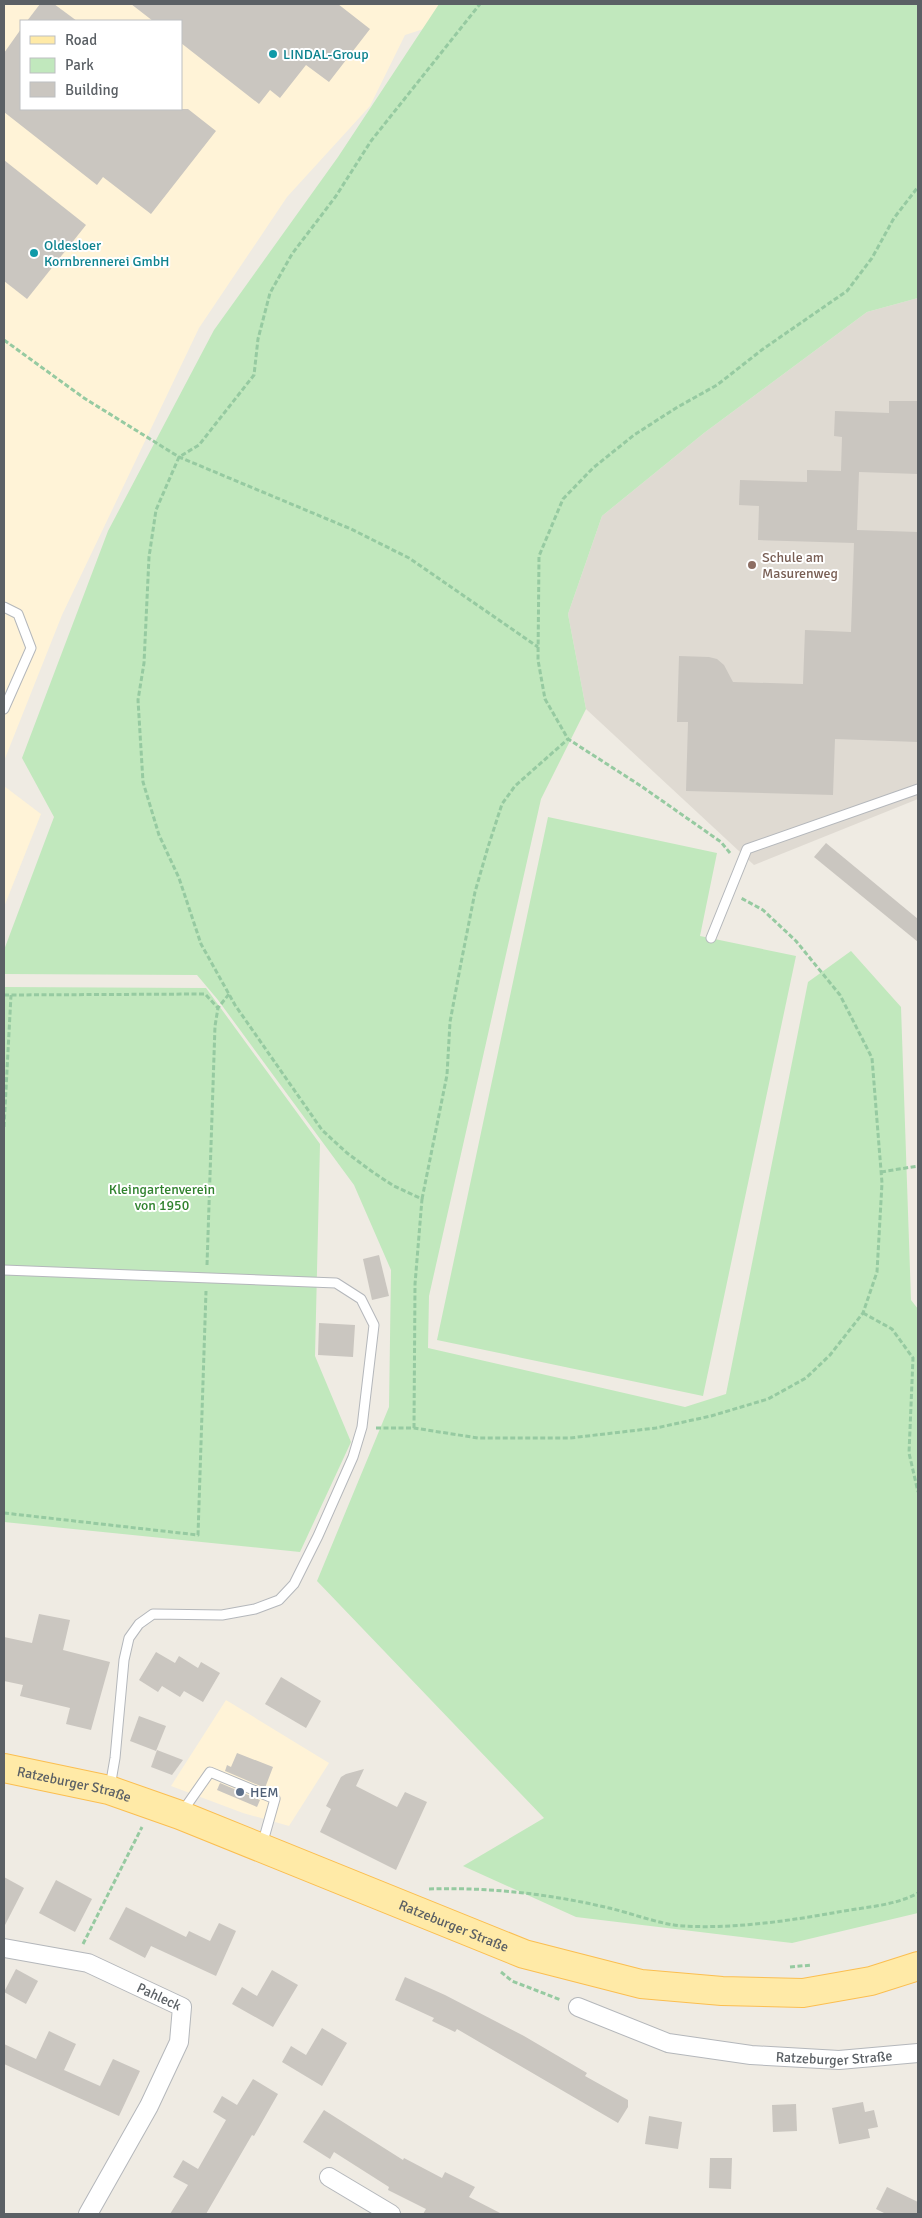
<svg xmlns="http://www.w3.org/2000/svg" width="922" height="2218" font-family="Signika,sans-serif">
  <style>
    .commercial { fill: #fff3d7; fill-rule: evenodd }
    .education { fill: #dfdad2 }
    .green { fill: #c1e8bd }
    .building { fill: #cac6c0 }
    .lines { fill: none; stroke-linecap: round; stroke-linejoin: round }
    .lane-casing { stroke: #b4b7bb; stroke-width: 11 }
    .street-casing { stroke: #b4b7bb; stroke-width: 20 }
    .primary-casing { stroke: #fbbe50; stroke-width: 30 }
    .path { stroke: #96caa1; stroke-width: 3; stroke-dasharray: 5 2.5; stroke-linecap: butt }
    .lane { stroke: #fff; stroke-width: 9 }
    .street { stroke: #fff; stroke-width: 18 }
    .primary { stroke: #ffeaa7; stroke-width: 28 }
    .culture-dot { fill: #0f9aa8; stroke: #fff; stroke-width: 2 }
    .education-dot { fill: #8d6e63; stroke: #fff; stroke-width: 2 }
    .service-dot { fill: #5c6f8a; stroke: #fff; stroke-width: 2 }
    .labels { text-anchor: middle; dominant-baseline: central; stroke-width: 4; stroke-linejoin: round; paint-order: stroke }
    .culture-label { font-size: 14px; fill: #0d838f; stroke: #fff; text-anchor: start }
    .education-label { font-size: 14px; fill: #785e54; stroke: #fff; text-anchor: start }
    .park-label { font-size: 14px; fill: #30822e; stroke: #fff }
    .street-label { font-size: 14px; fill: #5b6065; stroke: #fff }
    .service-label { font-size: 14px; fill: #4e5e75; stroke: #fff; text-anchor: start }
  </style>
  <rect width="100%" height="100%" fill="#efebe3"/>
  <g class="commercial">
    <path d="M 4,4 L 447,4 L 439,24 L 405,35 L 370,106 L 287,197 L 199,328 L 62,615 L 4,761 ZM 21,21 L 181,21 L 181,109 L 21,109 Z"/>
    <path d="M 4,786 L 41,814 L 4,907 Z"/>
    <path d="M 226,1700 L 329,1763 L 289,1826 L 243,1813 L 171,1786 Z"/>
  </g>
  <path class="education" d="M 918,298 L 918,799 L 754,865 L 586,709 L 568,614 L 602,516 L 704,433 L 867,312 Z"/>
  <g class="green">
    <path d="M 439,4 L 918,4 L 918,298 L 867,312 L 704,433 L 602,516 L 568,614 L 586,709 L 541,799 L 429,1296 L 428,1348 L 685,1407 L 726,1394 L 808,982 L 851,951 L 901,1007 L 911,1300 L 918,1309 L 918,1913 L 792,1943 L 576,1917 L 463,1866 L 544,1818 L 317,1581 L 389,1407 L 391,1270 L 354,1185 L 218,1000 L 197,975 L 4,974 L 4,950 L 54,817 L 22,758 L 108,531 L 214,330 L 338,157 Z"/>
    <path d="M 548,817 L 717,853 L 700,936 L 796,956 L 703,1396 L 437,1340 Z"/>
    <path d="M 4,987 L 206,988 L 320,1144 L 315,1356 L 351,1442 L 300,1552 L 4,1522 Z"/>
  </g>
  <g class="building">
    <path d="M 40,4 L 54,4 L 77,21 L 27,21 Z"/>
    <path d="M 131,4 L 338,4 L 370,29 L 329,82 L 306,65 L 280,98 L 270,90 L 259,104 L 181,43 L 181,21 L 153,21 Z"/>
    <path d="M 21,29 L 21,109 L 188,109 L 216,131 L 151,214 L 103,177 L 97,185 L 4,112 L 4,53 Z"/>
    <path d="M 4,160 L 86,225 L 27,299 L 4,281 Z"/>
    <path d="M 889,401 L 918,401 L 918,474 L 859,472 L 857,530 L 918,532 L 918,742 L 835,739 L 833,795 L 686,791 L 688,722 L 677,722 L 679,656 L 709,657 L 717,659 L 724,665 L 733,682 L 803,684 L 805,630 L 851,632 L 854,543 L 758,540 L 759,506 L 739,505 L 740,480 L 807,482 L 807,470 L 841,471 L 842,437 L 834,436 L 835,411 L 889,413 Z"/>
    <path d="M 826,843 L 918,919 L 918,942 L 814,857 Z"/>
    <path d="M 379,1255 L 389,1296 L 372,1300 L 363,1259 Z"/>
    <path d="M 319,1323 L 355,1325 L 353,1357 L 318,1355 Z"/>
    <path d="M 39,1614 L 70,1620 L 63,1650 L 110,1662 L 91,1730 L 66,1724 L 70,1708 L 20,1696 L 23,1685 L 4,1681 L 4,1637 L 32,1643 Z"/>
    <path d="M 156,1652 L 175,1663 L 179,1656 L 198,1668 L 201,1662 L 220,1673 L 203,1702 L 184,1691 L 180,1697 L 162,1686 L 158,1692 L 139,1680 Z"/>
    <path d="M 281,1677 L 321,1701 L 306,1728 L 265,1704 Z"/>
    <path d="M 139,1716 L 166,1726 L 156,1751 L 130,1741 Z"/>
    <path d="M 157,1750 L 183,1760 L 172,1775 L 151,1767 Z"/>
    <path d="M 237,1753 L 273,1767 L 265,1788 L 225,1771 L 227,1765 L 231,1767 Z"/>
    <path d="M 364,1769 L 356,1786 L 397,1807 L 405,1792 L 427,1802 L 396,1870 L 320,1832 L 331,1809 L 326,1806 L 341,1777 L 346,1774 Z"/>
    <path d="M 220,1783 L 260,1800 L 257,1807 L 217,1790 Z"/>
    <path d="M 4,1877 L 24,1888 L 4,1927 Z"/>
    <path d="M 56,1880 L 92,1899 L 75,1932 L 39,1913 Z"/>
    <path d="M 126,1907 L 186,1937 L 189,1931 L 210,1941 L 219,1923 L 236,1931 L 216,1976 L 151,1946 L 145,1958 L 109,1939 Z"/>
    <path d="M 16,1969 L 38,1981 L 26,2004 L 4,1992 Z"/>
    <path d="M 272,1970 L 298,1985 L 273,2027 L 232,2004 L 242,1987 L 257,1996 Z"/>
    <path d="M 405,1977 L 445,1995 L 524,2036 L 587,2073 L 585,2076 L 628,2100 L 628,2107 L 618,2123 L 457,2029 L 455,2032 L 432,2021 L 434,2018 L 395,2000 Z"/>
    <path d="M 322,2028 L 347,2043 L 322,2086 L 282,2062 L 291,2046 L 306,2055 Z"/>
    <path d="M 49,2031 L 76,2044 L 64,2070 L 100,2086 L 113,2059 L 140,2071 L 119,2116 L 4,2064 L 4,2044 L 36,2059 Z"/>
    <path d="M 253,2079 L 278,2094 L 254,2136 L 252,2135 L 206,2214 L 170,2214 L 188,2185 L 173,2177 L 183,2160 L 198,2169 L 226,2120 L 213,2112 L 222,2096 L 237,2105 Z"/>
    <path d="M 863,2102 L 865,2112 L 874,2110 L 878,2127 L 868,2129 L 870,2138 L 839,2144 L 832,2108 Z"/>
    <path d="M 796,2104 L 797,2131 L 773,2132 L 772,2105 Z"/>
    <path d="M 324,2110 L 403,2160 L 404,2158 L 442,2178 L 445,2172 L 475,2187 L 469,2197 L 502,2214 L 423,2214 L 426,2209 L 388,2190 L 389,2187 L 334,2152 L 330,2159 L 303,2142 Z"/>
    <path d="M 649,2116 L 682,2122 L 678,2149 L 645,2144 Z"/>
    <path d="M 710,2158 L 732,2158 L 731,2189 L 709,2188 Z"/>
    <path d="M 887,2187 L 918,2202 L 918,2214 L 886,2214 L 876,2209 Z"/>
  </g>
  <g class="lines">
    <defs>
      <g id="lane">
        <path d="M 4,607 L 18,614 L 31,648 L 4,709"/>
        <path d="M 711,938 L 747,849 L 918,789"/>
        <path d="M 4,1270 L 336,1283 L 361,1299 L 374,1325 L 362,1427 L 353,1457 L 318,1536 L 294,1584 L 279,1600 L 255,1609 L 222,1615 L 153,1614 L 139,1624 L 129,1638 L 124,1660 L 115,1758 L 110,1787"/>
        <path d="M 182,1812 L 210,1772 L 275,1799 L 262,1845"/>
      </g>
      <g id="street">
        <path id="s1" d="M 4,1948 L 88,1963 L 182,2007 L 179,2042 L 149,2106 L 88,2214"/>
        <path id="s2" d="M 578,2007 L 668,2043 L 751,2055 L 839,2060 L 918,2053"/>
        <path d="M 329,2177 L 391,2214"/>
      </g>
      <g id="primary">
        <path id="s3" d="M 4,1768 L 109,1790 L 180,1815 L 524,1954 L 641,1984 L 722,1991 L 803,1993 L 871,1981 L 918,1966"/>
      </g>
    </defs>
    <use href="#lane" class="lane-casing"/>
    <use href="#street" class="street-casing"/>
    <use href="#primary" class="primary-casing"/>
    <g class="path">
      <path d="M 4,340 L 84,398 L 179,457 L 351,529 L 409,558 L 538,647"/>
      <path d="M 730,853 L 721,842 L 641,786 L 568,739 L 545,699 L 538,660 L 539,556 L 563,499 L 593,468 L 634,435 L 676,408 L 717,385 L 763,349 L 847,291 L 872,258 L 894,218 L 918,187"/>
      <path d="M 4,995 L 205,994 L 218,1008"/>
      <path d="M 4,1127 L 11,995"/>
      <path d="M 881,1172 L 918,1166"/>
      <path d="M 422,1199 L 447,1075 L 450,1022 L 461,963 L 475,892 L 488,847 L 502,804 L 515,786 L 568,739"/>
      <path d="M 207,1265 L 215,1026 L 218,1008 L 229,994"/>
      <path d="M 863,1313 L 892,1329 L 913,1358 L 909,1453 L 918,1492"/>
      <path d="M 376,1428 L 414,1428 L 478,1438 L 570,1438 L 656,1428 L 711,1416 L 768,1399 L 806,1378 L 830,1355 L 863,1313 L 877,1272 L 882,1183 L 872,1058 L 840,995 L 796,941 L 763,910 L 741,898"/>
      <path d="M 414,1428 L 415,1284 L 422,1199 L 394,1186 L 374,1173 L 347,1153 L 322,1130 L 235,1005 L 201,944 L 179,878 L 159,835 L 143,782 L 138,700 L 144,663 L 149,557 L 156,510 L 179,457 L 199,445 L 254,375 L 258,339 L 270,293 L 292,254 L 336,196 L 371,141 L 480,4"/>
      <path d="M 4,1513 L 198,1535 L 206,1291"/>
      <path d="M 429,1889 C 490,1887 550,1894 609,1908 C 631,1913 662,1925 683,1926 C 734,1929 788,1921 838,1912 C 865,1907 894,1906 918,1893"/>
      <path d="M 83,1944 L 142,1827"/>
      <path d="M 790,1967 L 812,1965"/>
      <path d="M 501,1972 L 512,1981 L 561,2000"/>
    </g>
    <use href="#lane" class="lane"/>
    <use href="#street" class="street"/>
    <use href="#primary" class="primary"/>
  </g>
  <g class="culture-dot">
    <circle cx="273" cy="54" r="5"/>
    <circle cx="34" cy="253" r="5"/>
  </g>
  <circle class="education-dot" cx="752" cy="565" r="5"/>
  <circle class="service-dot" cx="240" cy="1792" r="5"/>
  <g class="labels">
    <g class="culture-label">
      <text x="283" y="54">LINDAL-Group</text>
      <text x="44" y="245">Oldesloer<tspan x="44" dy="16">Kornbrennerei GmbH</tspan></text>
    </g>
    <g class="education-label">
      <text x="762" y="557">Schule am<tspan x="762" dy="16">Masurenweg</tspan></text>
    </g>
    <g class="park-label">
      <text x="162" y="1189">Kleingartenverein<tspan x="162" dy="16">von 1950</tspan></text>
    </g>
    <g class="street-label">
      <text stroke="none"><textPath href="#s3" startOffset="72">Ratzeburger Straße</textPath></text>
      <text stroke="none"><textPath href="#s3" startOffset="478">Ratzeburger Straße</textPath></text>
      <text stroke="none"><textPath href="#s1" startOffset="164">Pahleck</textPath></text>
      <text stroke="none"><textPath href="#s2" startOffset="264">Ratzeburger Straße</textPath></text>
    </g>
    <g class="service-label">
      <text x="250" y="1792">HEM</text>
    </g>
  </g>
  <rect width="922" height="2218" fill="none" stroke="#5b6065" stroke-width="10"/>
  <rect x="20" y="20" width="162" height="90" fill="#ffffff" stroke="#bdbfc1"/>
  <rect x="30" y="36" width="25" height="8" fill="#ffeaa7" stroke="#bdbfc1"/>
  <text x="65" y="45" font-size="15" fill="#5b6065">Road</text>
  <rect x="30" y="58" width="25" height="15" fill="#c1e8bd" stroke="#bdbfc1"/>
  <text x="65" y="70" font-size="15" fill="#5b6065">Park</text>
  <rect x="30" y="82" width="25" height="15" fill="#cac6c0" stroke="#bdbfc1"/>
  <text x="65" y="95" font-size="15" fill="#5b6065">Building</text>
</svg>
